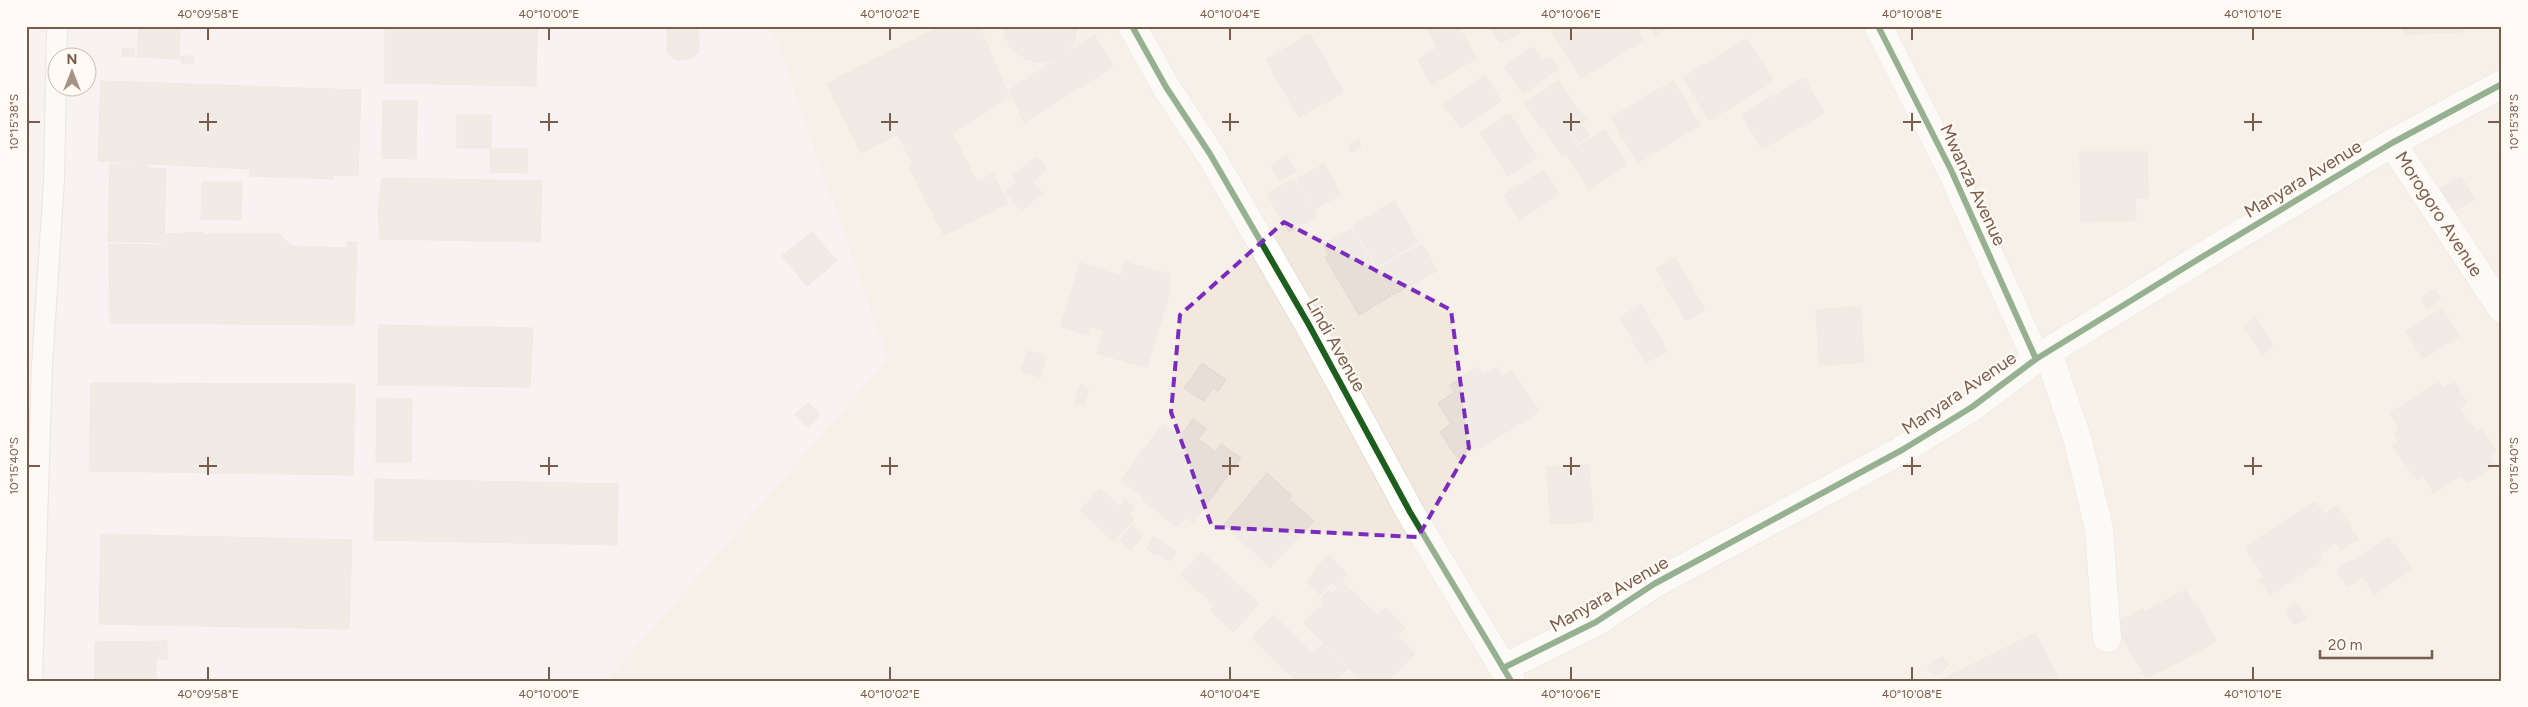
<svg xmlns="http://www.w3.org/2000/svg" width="2528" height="707" font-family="Figtree,sans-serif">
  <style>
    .residential { fill: #f2e8de; fill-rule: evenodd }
    .education { fill: #f6eef6; fill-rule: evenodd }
    .building { fill: #e6ded7; stroke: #e2d8d2 }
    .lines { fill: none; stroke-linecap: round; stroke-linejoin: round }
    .lane-casing { stroke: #d7d1cb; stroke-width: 22 }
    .street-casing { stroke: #d7d1cb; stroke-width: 29 }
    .lane { stroke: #fefefd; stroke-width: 20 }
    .street { stroke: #fefefd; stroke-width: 28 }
    .cycleway-casing { stroke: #fffaf3; stroke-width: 9 }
    .cycleway { stroke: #1b5e20; stroke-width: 6 }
    .marked { fill: none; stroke: #7b2cbf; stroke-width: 4; stroke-dasharray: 10 6; stroke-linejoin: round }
    .ticks { fill: none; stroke: #7a5c4d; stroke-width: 2 }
    .labels { text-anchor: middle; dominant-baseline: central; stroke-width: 4; stroke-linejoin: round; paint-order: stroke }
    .street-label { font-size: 18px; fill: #7a5c4d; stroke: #fffaf3 }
    .neatline { fill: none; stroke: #7a5c4d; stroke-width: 2 }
    .ticks-label { font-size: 12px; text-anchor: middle; fill: #7a5c4d }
  </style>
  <rect width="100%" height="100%" fill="#f9f5f0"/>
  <path class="residential" d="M 26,26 L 2502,26 L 2502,681 L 26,681 ZM 58,58 L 88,58 L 88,88 L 58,88 Z"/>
  <path class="education" d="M 26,26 L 771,26 L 888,359 L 606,681 L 26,681 ZM 58,58 L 88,58 L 88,88 L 58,88 Z"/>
  <g class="building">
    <path d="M 385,26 L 537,26 L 536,86 L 385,83 Z"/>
    <path d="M 667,26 L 698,26 L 699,52 L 692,58 L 676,60 L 667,53 Z"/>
    <path d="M 943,26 L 979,26 L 1009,97 L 952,133 L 977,182 L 993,174 L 1007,203 L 944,235 L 909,166 L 913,164 L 898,134 L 861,152 L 827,84 Z"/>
    <path d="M 1004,26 L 1077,26 L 1077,27 L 1074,42 L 1065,53 L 1052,60 L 1038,62 L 1024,58 L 1012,49 L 1005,37 Z"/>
    <path d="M 1425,26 L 1457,26 L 1477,58 L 1432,84 L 1418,60 L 1438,48 Z"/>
    <path d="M 1490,26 L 1517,26 L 1520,32 L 1500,43 Z"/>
    <path d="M 1558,26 L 1635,26 L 1643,40 L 1581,78 L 1551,30 Z"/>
    <path d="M 1650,26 L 1669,26 L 1655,35 Z"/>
    <path d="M 2403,26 L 2462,26 L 2462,32 L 2403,34 Z"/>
    <path d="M 139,27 L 180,29 L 179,59 L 137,57 Z"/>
    <path d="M 1310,34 L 1343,92 L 1299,117 L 1266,60 Z"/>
    <path d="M 1094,35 L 1113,66 L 1024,122 L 1010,90 Z"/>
    <path d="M 1746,39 L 1773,81 L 1710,120 L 1683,78 Z"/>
    <path d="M 1532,47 L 1543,61 L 1550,57 L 1558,69 L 1523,94 L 1504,67 Z"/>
    <path d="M 122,48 L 135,49 L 134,57 L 122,56 Z"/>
    <path d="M 181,56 L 193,56 L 194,63 L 181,63 Z"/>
    <path d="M 1485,76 L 1501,101 L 1461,128 L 1443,104 Z"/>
    <path d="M 1804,78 L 1824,113 L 1762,149 L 1742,114 Z"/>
    <path d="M 101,81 L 361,90 L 358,176 L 334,175 L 334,179 L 249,176 L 250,169 L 98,161 Z"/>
    <path d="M 1558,81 L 1586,120 L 1553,143 L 1525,104 Z"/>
    <path d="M 1673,81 L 1700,125 L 1638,162 L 1611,118 Z"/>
    <path d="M 383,101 L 417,101 L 416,159 L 382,158 Z"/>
    <path d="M 1510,114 L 1537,157 L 1508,176 L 1480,133 Z"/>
    <rect x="457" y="115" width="34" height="33"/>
    <path d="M 1582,125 L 1589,135 L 1579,142 L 1572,132 Z"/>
    <path d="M 1605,130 L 1627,165 L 1589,189 L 1566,154 Z"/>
    <path d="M 1569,133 L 1577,144 L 1563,156 L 1554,144 Z"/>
    <path d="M 1358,139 L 1361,146 L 1351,152 L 1348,146 Z"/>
    <path d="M 490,149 L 528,149 L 527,173 L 490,172 Z"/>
    <path d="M 2080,152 L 2147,152 L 2148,198 L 2135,198 L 2136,220 L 2081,221 Z"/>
    <path d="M 1286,156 L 1296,171 L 1280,180 L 1271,166 Z"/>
    <path d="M 1037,157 L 1047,170 L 1032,182 L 1042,193 L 1021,210 L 1006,192 L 1018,182 L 1013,175 Z"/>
    <path d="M 110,164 L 148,165 L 148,168 L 166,169 L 164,243 L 108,241 Z"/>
    <path d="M 1324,164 L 1341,195 L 1314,209 L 1297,179 Z"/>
    <path d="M 1544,170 L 1559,194 L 1520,219 L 1504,195 Z"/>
    <path d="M 2461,177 L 2475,199 L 2454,211 L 2440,189 Z"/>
    <path d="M 382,178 L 542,181 L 540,242 L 380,239 L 378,211 Z"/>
    <path d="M 1294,179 L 1316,216 L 1289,232 L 1267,194 Z"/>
    <path d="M 202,182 L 242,182 L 241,220 L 201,219 Z"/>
    <path d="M 1394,201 L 1418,242 L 1377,266 L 1353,226 Z"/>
    <path d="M 1352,229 L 1391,296 L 1359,315 L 1325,257 L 1329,255 L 1323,245 Z"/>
    <path d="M 203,232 L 202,234 L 279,234 L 291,246 L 347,248 L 347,242 L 357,242 L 354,325 L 110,323 L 109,244 L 166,245 L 166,234 Z"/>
    <path d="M 812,232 L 837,261 L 807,286 L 782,256 Z"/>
    <path d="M 1422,244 L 1437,271 L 1393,295 L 1378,269 Z"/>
    <path d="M 1675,258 L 1705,310 L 1686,320 L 1656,269 Z"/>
    <path d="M 1125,262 L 1171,275 L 1168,286 L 1171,287 L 1147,367 L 1097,353 L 1104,330 L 1090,326 L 1087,334 L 1061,326 L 1080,263 L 1121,276 Z"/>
    <path d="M 2434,289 L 2441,298 L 2427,308 L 2421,299 Z"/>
    <path d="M 1641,305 L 1667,351 L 1645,362 L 1620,317 Z"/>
    <path d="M 1860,307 L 1864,362 L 1820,365 L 1816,310 Z"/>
    <path d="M 2442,309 L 2459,336 L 2423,358 L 2406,331 Z"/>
    <path d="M 2256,318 L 2273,346 L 2262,354 L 2244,325 Z"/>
    <path d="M 378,325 L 533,328 L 530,387 L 378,385 Z"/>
    <path d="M 1028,351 L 1046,357 L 1040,377 L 1021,371 Z"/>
    <path d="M 1202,363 L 1226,380 L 1218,391 L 1213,388 L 1204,401 L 1184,388 Z"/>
    <path d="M 1477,367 L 1483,376 L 1497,367 L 1502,377 L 1512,371 L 1539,411 L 1481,448 L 1479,445 L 1458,459 L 1440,432 L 1451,424 L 1438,403 L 1455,392 L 1450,385 Z"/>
    <path d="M 2438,382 L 2443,389 L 2454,382 L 2467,403 L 2460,408 L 2476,432 L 2481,429 L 2496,451 L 2489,455 L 2495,465 L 2467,483 L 2461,475 L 2434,493 L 2423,476 L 2417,480 L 2393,445 L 2399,441 L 2394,433 L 2400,428 L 2390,413 Z"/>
    <path d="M 91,383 L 355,384 L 353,475 L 89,471 Z"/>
    <path d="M 1083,385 L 1088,390 L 1084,405 L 1075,403 L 1080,387 Z"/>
    <path d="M 377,398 L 412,399 L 411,462 L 376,462 Z"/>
    <path d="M 809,403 L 820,416 L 807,427 L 795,414 Z"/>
    <path d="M 1193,419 L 1206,429 L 1198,439 L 1216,452 L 1221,444 L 1241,458 L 1193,523 L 1186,517 L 1178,527 L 1142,500 L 1144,497 L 1121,480 L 1163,424 L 1180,437 Z"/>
    <path d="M 1589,465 L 1593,521 L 1551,524 L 1547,468 Z"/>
    <path d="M 1267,473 L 1292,496 L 1289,499 L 1314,521 L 1270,567 L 1224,525 Z"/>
    <path d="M 375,479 L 618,484 L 617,545 L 374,540 Z"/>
    <path d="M 1100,489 L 1134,519 L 1113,541 L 1080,510 Z"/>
    <path d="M 1125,500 L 1134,507 L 1129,514 L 1120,507 Z"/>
    <path d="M 2315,502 L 2324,515 L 2337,506 L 2358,539 L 2341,550 L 2336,543 L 2318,555 L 2321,561 L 2270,595 L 2260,580 L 2265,577 L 2245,547 Z"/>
    <path d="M 1132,526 L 1143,534 L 1131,550 L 1120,541 Z"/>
    <path d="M 101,534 L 352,540 L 349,629 L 99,624 Z"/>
    <path d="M 1153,537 L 1164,544 L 1157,555 L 1147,549 Z"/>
    <path d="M 2389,537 L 2411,569 L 2375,594 L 2352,562 Z"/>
    <path d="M 1166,545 L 1176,551 L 1169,561 L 1159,554 Z"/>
    <path d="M 1202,552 L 1259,604 L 1233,632 L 1211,611 L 1215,606 L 1181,575 Z"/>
    <path d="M 1329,555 L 1347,574 L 1337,587 L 1333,582 L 1320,595 L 1307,582 L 1317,571 L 1315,569 Z"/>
    <path d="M 2350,561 L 2361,577 L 2348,586 L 2337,571 Z"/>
    <path d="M 1343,583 L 1377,616 L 1385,608 L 1405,628 L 1397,636 L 1415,654 L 1387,681 L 1363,681 L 1304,623 L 1324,603 L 1320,599 L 1329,590 L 1332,594 Z"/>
    <path d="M 2185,590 L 2194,606 L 2197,605 L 2216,642 L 2146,678 L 2115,624 L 2143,609 L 2145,612 Z"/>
    <path d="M 2297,603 L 2306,618 L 2294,624 L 2286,610 Z"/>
    <path d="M 1274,615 L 1340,681 L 1296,681 L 1252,637 Z"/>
    <path d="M 2035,633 L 2059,681 L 1939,681 Z"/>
    <path d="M 167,641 L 167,659 L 156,659 L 156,681 L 95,681 L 95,642 Z"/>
    <path d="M 1323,644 L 1347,668 L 1338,678 L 1313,654 Z"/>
    <path d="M 1943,657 L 1949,665 L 1934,676 L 1927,667 Z"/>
  </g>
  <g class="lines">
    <defs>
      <path id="lane" d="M 32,681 L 42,366 L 54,180 L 57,26"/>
      <g id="street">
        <path d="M 1132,26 L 1166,87 L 1210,154 L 1309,325 L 1410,512 L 1511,681"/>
        <path d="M 1878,26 L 1951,170 L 2036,359"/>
        <path d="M 2392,143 L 2502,309"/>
        <path d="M 2048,352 L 2078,441 L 2099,529 L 2107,638"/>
        <path d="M 1503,668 L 1596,622 L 1654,584 L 1902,450 L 1972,407 L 2036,359 L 2197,260 L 2392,143 L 2502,84"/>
      </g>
    </defs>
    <use href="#lane" class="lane-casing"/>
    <use href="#street" class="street-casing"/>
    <use href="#lane" class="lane"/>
    <use href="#street" class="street"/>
    <defs>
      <g id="cycleway">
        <path d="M 1132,26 L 1166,87 L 1210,154 L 1309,325 L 1410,512 L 1511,681"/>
        <path d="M 1878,26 L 1951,170 L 2036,359"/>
        <path d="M 1503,668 L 1596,622 L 1654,584 L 1902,450 L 1972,407 L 2036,359 L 2197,260 L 2392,143 L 2502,84"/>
      </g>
    </defs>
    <use href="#cycleway" class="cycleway-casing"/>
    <use href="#cycleway" class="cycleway"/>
  </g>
  <path d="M0 0H2528V707H0ZM 1284,222 L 1451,310 L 1469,448 L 1418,537 L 1212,527 L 1171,412 L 1180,315 Z" fill="#f9f5f0" fill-opacity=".55" fill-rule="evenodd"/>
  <path class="marked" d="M 1284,222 L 1451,310 L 1469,448 L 1418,537 L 1212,527 L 1171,412 L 1180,315 Z"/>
  <path class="ticks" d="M 208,28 L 208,40M 549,28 L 549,40M 890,28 L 890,40M 1230,28 L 1230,40M 1571,28 L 1571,40M 1912,28 L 1912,40M 2253,28 L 2253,40M 208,113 L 208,131M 549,113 L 549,131M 890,113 L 890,131M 1230,113 L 1230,131M 1571,113 L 1571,131M 1912,113 L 1912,131M 2253,113 L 2253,131M 28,122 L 40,122M 199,122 L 217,122M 540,122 L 558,122M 881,122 L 898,122M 1222,122 L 1239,122M 1563,122 L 1580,122M 1903,122 L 1921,122M 2244,122 L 2262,122M 2488,122 L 2500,122M 208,457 L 208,475M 549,457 L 549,475M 890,457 L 890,475M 1230,457 L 1230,475M 1571,457 L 1571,475M 1912,457 L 1912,475M 2253,457 L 2253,475M 28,466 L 40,466M 199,466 L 217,466M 540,466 L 558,466M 881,466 L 898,466M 1222,466 L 1239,466M 1563,466 L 1580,466M 1903,466 L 1921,466M 2244,466 L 2262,466M 2488,466 L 2500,466M 208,667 L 208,680M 549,667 L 549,680M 890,667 L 890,680M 1230,667 L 1230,680M 1571,667 L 1571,680M 1912,667 L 1912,680M 2253,667 L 2253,680"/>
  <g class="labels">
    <g class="street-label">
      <text transform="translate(2303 179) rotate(-31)">Manyara Avenue</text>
      <text transform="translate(1973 185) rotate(65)">Mwanza Avenue</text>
      <text transform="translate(2439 214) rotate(57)">Morogoro Avenue</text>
      <text transform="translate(1336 345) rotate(61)">Lindi Avenue</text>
      <text transform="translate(1959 393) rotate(-34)">Manyara Avenue</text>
      <text transform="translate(1609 594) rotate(-30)">Manyara Avenue</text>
    </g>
  </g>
  <rect width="2528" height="707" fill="none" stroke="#fffaf3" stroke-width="55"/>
  <g transform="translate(72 72)"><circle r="24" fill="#fffaf3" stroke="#cabbb1"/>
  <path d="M0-4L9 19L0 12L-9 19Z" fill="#a69286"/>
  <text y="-8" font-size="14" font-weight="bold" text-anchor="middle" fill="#7a5c4d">N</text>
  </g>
  <path d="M2320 650v8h112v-8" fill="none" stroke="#7a5c4d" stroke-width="2.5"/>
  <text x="2328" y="650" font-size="15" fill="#7a5c4d" stroke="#fffaf3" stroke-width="4" paint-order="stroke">20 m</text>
  <rect x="28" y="28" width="2472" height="652" class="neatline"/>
  <g class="ticks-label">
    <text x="208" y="18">40°09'58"E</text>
    <text x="549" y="18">40°10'00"E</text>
    <text x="890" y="18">40°10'02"E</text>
    <text x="1230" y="18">40°10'04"E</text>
    <text x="1571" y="18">40°10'06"E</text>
    <text x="1912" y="18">40°10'08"E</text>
    <text x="2253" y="18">40°10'10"E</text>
    <text transform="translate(14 122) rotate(-90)" y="4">10°15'38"S</text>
    <text transform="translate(2514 122) rotate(-90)" y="4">10°15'38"S</text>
    <text transform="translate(14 466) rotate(-90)" y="4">10°15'40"S</text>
    <text transform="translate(2514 466) rotate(-90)" y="4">10°15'40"S</text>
    <text x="208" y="698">40°09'58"E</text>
    <text x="549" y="698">40°10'00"E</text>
    <text x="890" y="698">40°10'02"E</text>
    <text x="1230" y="698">40°10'04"E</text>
    <text x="1571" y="698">40°10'06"E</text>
    <text x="1912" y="698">40°10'08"E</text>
    <text x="2253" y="698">40°10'10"E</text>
  </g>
</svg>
